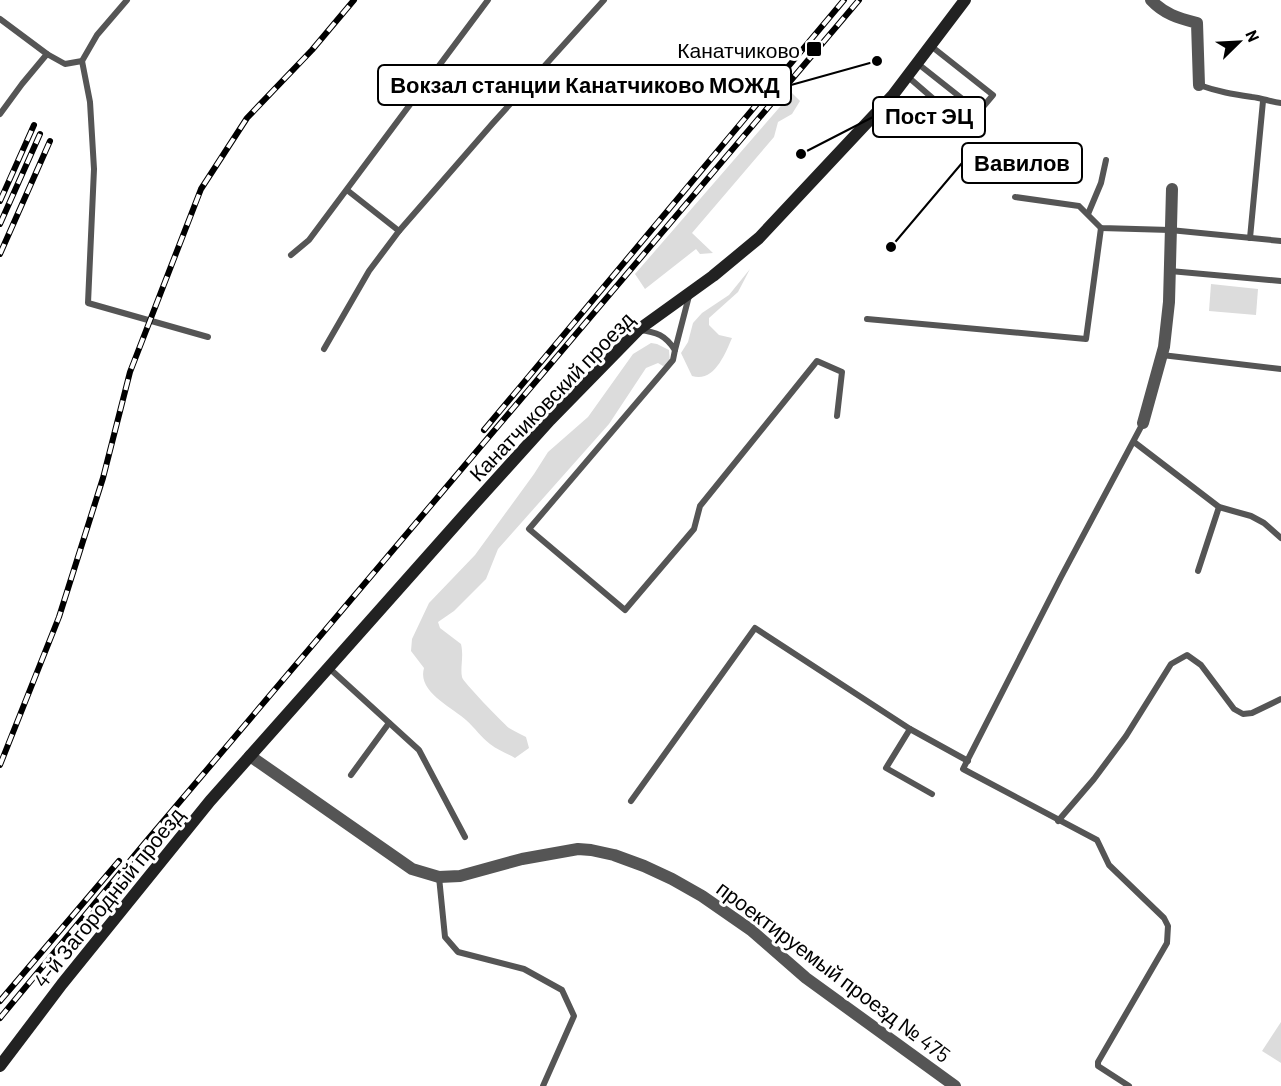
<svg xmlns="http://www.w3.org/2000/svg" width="1281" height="1086" font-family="Barlow,sans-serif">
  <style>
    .green { fill: #dcdcdc }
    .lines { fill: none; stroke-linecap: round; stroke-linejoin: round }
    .lane { stroke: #555; stroke-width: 6 }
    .street { stroke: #555; stroke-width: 12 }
    .secondary { stroke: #222; stroke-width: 12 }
    .rail-casing { stroke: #000; stroke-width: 6 }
    .rail { stroke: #fff; stroke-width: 4; stroke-dasharray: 11; stroke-linecap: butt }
    .poi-dot { fill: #000; stroke: #fff; stroke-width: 2 }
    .labels { text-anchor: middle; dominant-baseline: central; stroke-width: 6; stroke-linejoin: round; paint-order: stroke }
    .poi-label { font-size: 21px; fill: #000; stroke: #fff; text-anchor: end }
    .street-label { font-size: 21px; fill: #000; stroke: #fff }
    .leader { fill: none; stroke: #000; stroke-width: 2 }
    .callout-dot { fill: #000; stroke: #fff; stroke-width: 2 }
    .callout { fill: #fff; stroke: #000; stroke-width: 2 }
    .callout-label { font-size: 22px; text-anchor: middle; font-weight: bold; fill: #000 }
  </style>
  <rect width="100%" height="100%" fill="#fff"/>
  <g class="green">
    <path d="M 792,93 L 800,101 L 792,114 L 778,122 L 774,137 L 692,233 L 713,253 L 700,254 L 696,249 L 645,289 L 635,274 Z"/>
    <path d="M 750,269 L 738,292 L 709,318 L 709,325 L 719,335 L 732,338 C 725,354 714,383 692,376 L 681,353 L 688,342 L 693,323 L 702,313 L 729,295 Z"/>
    <path d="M 1211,284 L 1258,289 L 1256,315 L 1209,311 Z"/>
    <path d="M 651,343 L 657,344 L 669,350 L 670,364 L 663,366 L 658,363 L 646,368 L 609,424 L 498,549 L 486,579 L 454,611 L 438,622 L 440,628 L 461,644 C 464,657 460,667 462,677 C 462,681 503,723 509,728 C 514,731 520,734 526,737 L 529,748 L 515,758 C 507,753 497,750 490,744 C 481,737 475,728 466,720 C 452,707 417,692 424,668 L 411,651 L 412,639 L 429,603 L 475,555 L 534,474 L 548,452 L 588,417 L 633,354 Z"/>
    <path d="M 1281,1022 L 1281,1063 L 1262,1051 Z"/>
  </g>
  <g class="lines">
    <g class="lane">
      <path d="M 0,19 L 47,54"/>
      <path d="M 82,61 L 90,102 L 94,169 L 88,303 L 208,337"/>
      <path d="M 917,63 L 979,112"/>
      <path d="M 907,76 L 966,127 L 993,95 L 931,46"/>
      <path d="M 1199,85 C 1219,92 1232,94 1252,97 C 1262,98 1271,102 1281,103"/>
      <path d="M 0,114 L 22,84 L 47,54 L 65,64 L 82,61 L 97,35 L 127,0"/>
      <path d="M 347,190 L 399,231"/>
      <path d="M 1015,197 L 1079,206 L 1101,228 L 1170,230 L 1281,241"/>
      <path d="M 1088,214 L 1101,183 L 1106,160"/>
      <path d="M 1250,238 L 1263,101"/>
      <path d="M 291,255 L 309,240 L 488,0"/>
      <path d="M 1170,271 L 1281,281"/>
      <path d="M 867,319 L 1086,339 L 1101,228"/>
      <path d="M 639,330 C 657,332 665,335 675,350 L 689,296"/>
      <path d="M 324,349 L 369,271 L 399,231 L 493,123 L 604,0"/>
      <path d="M 675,350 L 673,360 L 662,373 L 529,529 L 625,610 L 694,529 L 700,506 L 817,361 L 842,372 L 837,416"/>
      <path d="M 1162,355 L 1281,369"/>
      <path d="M 1134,442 L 1219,507 L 1251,516 L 1264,523 L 1281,538"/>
      <path d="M 1198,571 L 1219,507"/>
      <path d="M 329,668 L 419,750 L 465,837"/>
      <path d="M 910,729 L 886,768 L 932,794"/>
      <path d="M 351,775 L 389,723"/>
      <path d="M 631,801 L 755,628 L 910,729 L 968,761"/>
      <path d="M 1058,821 L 1094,779 L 1126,736 L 1171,664 L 1187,655 L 1201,665 L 1234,709 L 1243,714 L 1252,713 L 1281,699"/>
      <path d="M 439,877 L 445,937 L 458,952 L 524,969 L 562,990 L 574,1016 L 543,1086"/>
      <path d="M 1129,1086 L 1098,1066 L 1098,1062 L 1167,943 L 1168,926 L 1164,918 L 1109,865 L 1097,840 L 963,769 L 1061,577 L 1143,423"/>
    </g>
    <g class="street">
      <path d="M 1151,0 C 1164,14 1178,18 1197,23 L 1199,85"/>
      <path d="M 1143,423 L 1164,347 L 1169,302 L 1172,189"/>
      <path d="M 250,756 L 412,869 L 439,877 L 460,876 L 522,859 L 578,849 L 591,850 L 614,855 L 644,866 L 672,879 L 702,896 L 751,930 L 806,978 L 955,1086"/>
    </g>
    <path class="secondary" d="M 0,1066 L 62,984 L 210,801 L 466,513 L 550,420 L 638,330 L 713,276 L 759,238 L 893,95 L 965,0"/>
    <defs>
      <g id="rail">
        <path d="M 0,201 L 34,125"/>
        <path d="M 0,224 L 40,134"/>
        <path d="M 0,254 L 50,141"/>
        <path d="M 484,430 L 844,0"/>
        <path d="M 0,765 L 59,617 L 103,478 L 130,372 L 201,189 L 247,118 L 312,50 L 354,0"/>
        <path d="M 0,1001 L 119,861"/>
        <path d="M 0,1018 L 144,844 L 859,0"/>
      </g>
    </defs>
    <use href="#rail" class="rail-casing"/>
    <use href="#rail" class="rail"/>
  </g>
  <rect class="poi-dot" x="806" y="41" width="16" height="16" rx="3"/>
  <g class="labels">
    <g class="poi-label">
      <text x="800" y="49">Канатчиково</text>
    </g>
    <g class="street-label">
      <text transform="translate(551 396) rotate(-46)">Канатчиковский проезд</text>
      <text transform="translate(108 897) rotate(-51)">4-й Загородный проезд</text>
      <text transform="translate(834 971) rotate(37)">проектируемый проезд № 475</text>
    </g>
  </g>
  <path class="leader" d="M877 61L791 85M801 154L873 117M891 247L962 163"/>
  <g class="callout-dot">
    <circle cx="877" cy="61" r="6"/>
    <circle cx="801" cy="154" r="6"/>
    <circle cx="891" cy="247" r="6"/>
  </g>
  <g class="callout">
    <rect x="378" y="65" width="413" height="40" rx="6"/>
    <rect x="873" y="97" width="112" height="40" rx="6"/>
    <rect x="962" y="143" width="120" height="40" rx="6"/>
  </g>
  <g class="callout-label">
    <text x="585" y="93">Вокзал станции Канатчиково МОЖД</text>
    <text x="929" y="124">Пост ЭЦ</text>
    <text x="1022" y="171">Вавилов</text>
  </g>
  <g transform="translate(1239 42) rotate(66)" stroke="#ffffff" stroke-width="4.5" paint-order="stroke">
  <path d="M0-4.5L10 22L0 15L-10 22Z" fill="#000000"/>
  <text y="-9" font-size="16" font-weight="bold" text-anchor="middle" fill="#000000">N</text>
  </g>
</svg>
